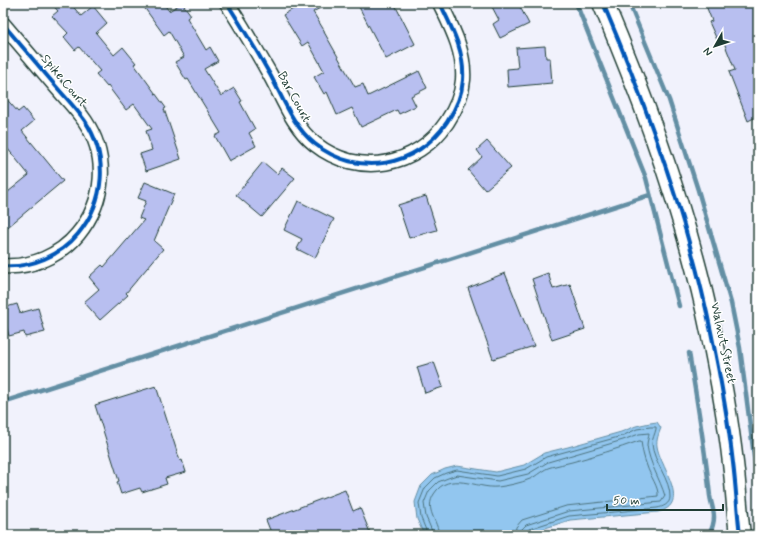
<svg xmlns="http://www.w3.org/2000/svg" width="761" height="538" font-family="Mynerve,sans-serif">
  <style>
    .water { fill: #92c6ef; stroke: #648fa4 }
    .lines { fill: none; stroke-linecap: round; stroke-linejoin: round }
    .shore { stroke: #4d747f; stroke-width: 1 }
    .stream { stroke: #648fa4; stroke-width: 4.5 }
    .building { fill: #b8bff0; stroke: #1f3d34 }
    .street-casing { stroke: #1f3d34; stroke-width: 17 }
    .secondary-casing { stroke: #1f3d34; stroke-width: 23 }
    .street { stroke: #fff; stroke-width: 14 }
    .secondary { stroke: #fff; stroke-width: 20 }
    .cycleway-casing { stroke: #fff; stroke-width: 6 }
    .cycleway { stroke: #0057b8; stroke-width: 4 }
    .labels { text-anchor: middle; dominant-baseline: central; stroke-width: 3; stroke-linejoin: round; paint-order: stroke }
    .street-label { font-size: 13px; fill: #1f3d34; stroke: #fff }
  </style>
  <rect width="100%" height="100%" fill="#f1f2fc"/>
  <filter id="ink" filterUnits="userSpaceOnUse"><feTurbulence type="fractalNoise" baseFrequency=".025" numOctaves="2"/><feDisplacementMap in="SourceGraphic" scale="8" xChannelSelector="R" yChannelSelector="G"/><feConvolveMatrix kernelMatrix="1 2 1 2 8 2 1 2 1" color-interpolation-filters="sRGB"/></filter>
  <g filter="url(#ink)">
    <path class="water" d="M 657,422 L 661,428 C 659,433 656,440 657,446 C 660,467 692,504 658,512 L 570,520 L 524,535 L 424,535 L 417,519 L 415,502 L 421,486 L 432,475 L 445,469 L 457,466 L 496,472 L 524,465 L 544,453 L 568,447 L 621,432 L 636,426 L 650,423 Z"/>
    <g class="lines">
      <g class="shore">
        <path d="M 428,535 L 421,518 L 419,503 L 425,488 L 435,478 L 446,473 L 457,470 L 497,476 L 526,469 L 546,457 L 622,436 L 637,429 L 650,427 L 656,427 L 656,429 C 655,434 652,439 652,444 C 653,461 671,481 670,497 C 670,504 663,507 657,508 L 569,516 L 529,529 L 526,532 L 526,535"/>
        <path d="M 433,535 L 432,531 L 426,517 L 424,503 L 429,491 L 438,482 L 448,478 L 457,475 L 498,481 L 528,474 L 548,462 L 623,440 L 639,434 L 649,433 C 649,437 647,441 647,445 C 649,463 660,479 665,496 L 661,502 L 569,511 L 526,525 L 522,529 L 521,535"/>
        <path d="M 439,535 C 438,520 424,510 434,494 C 449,470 477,489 497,487 C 507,486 521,483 530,479 C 537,476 543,469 551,467 C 558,465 565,464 572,462 C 594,456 617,449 639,441 L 641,441 C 642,450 644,458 647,466 C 650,476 659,487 658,496 L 566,506 L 522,520 L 516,527 L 515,535"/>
      </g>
      <g class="stream">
        <path d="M 576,3 L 646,178 L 679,306"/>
        <path d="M 629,3 L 669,100 L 698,190 L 731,303 L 740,348 L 758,487"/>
        <path d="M 689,353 C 697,400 705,448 710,496 C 711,503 714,510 714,517 C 714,524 712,529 709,535"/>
        <path d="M 3,402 L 650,195"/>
      </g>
    </g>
    <g class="building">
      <path d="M 51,3 L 70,3 L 81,16 L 93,6 L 107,23 L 96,33 L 114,55 L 123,47 L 136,63 L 134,64 L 166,108 L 164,109 L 181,159 L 146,171 L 140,154 L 152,150 L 146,131 L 152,129 L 134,104 L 126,110 L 108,86 L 107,87 L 96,74 L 100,71 L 79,47 L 75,50 L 64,37 L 68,33 L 52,16 L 58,11 Z"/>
      <path d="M 141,3 L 163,3 L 169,11 L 182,3 L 191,15 L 187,18 L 206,50 L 210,47 L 218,61 L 204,69 L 221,96 L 234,88 L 242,101 L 240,102 L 255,129 L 249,133 L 256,146 L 229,161 L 215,136 L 221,133 L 188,79 L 186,80 L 175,62 L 184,57 L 169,31 L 164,35 Z"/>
      <path d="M 303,3 L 329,3 L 313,12 L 325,32 L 324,32 L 355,87 L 363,84 L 368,96 L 419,71 L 427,88 L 411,96 L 416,106 L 399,114 L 397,110 L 361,127 L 352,108 L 337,115 L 327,92 L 324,94 L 314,77 L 324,71 L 308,42 L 302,46 L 283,15 Z"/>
      <path d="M 357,3 L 394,3 L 415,44 L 386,59 Z"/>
      <path d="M 490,3 L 518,3 L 529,24 L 500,38 L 493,24 L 499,20 Z"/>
      <path d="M 705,3 L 758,3 L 758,116 L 748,121 L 729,72 L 735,70 L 723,40 L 718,42 L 709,22 L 712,21 Z"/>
      <path d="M 545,46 L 546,58 L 550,58 L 552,83 L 508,87 L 507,69 L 518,68 L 516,48 Z"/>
      <path d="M 3,95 L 18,112 L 23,108 L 34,121 L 22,131 L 63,181 L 3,231 L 3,196 L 29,175 L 3,143 Z"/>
      <path d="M 487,141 L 511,168 L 485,190 L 468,170 L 482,157 L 477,150 Z"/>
      <path d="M 263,162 L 277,174 L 282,168 L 295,178 L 262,217 L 236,195 Z"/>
      <path d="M 145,182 L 174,194 L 154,241 L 163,249 L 126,293 L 128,295 L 100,320 L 84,302 L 99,289 L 89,277 L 102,265 L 104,267 L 144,220 L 139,218 L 146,201 L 138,198 Z"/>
      <path d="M 426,196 L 437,230 L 409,238 L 398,205 Z"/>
      <path d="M 298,201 L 334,219 L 315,258 L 297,249 L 302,239 L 284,230 Z"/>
      <path d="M 505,273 L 534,346 L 493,359 L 468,288 Z"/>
      <path d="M 548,273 L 553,289 L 570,284 L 585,329 L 552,340 L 532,279 Z"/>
      <path d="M 17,304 L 20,313 L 38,308 L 45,332 L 25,337 L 24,332 L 9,336 L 3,315 L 3,308 Z"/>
      <path d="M 434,362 L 443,387 L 425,393 L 417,367 Z"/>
      <path d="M 156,386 L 180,461 L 182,460 L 186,472 L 165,478 L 167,484 L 142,492 L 140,488 L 121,494 L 117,482 L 119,481 L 95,405 Z"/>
      <path d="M 345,490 L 353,511 L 360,508 L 371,535 L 272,535 L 266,520 Z"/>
    </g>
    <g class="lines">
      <defs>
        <g id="street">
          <path d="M 227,3 C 241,25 255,48 268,71 C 282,95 292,126 315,144 C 358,178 417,167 447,122 C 455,110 462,95 463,80 C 465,52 452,28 440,3"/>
          <path d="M 3,24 C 20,44 37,64 54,84 C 64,96 76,108 85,121 C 109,157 105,201 78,234 C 60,256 31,268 3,266"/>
        </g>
        <path id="secondary" d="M 603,3 C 648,109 688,219 711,332 C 720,375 728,419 733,463 C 736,487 737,511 740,535"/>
      </defs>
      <use href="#street" class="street-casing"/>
      <use href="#secondary" class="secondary-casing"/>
      <use href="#street" class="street"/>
      <use href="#secondary" class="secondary"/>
      <defs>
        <g id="cycleway">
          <path d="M 227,3 C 241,25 255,48 268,71 C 282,95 292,126 315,144 C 358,178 417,167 447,122 C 455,110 462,95 463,80 C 465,52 452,28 440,3"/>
          <path d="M 603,3 C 648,109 688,219 711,332 C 720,375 728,419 733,463 C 736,487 737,511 740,535"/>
          <path d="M 3,24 C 20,44 37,64 54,84 C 64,96 76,108 85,121 C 109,157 105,201 78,234 C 60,256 31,268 3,266"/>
        </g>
      </defs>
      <use href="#cycleway" class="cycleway-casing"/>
      <use href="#cycleway" class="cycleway"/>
    </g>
  </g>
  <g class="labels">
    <g class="street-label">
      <text transform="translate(64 81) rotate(50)">Spike Court</text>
      <text transform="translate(294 97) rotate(61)">Bar Court</text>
      <text transform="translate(723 343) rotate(78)">Walnut Street</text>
    </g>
  </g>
  <rect width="761" height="538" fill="none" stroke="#fff" stroke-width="16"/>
  <rect x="8" y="8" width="745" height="522" fill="none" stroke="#1f3d34" stroke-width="1.5" filter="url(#ink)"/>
  <g transform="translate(715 46) rotate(231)" stroke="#ffffff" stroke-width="3" paint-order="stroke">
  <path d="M0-3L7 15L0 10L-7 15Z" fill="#1f3d34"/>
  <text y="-6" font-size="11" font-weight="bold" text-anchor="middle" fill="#1f3d34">N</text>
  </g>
  <path d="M607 504v6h116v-6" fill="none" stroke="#1f3d34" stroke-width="2"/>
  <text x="613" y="504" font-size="12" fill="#1f3d34" stroke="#ffffff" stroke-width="3" paint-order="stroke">50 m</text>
</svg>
